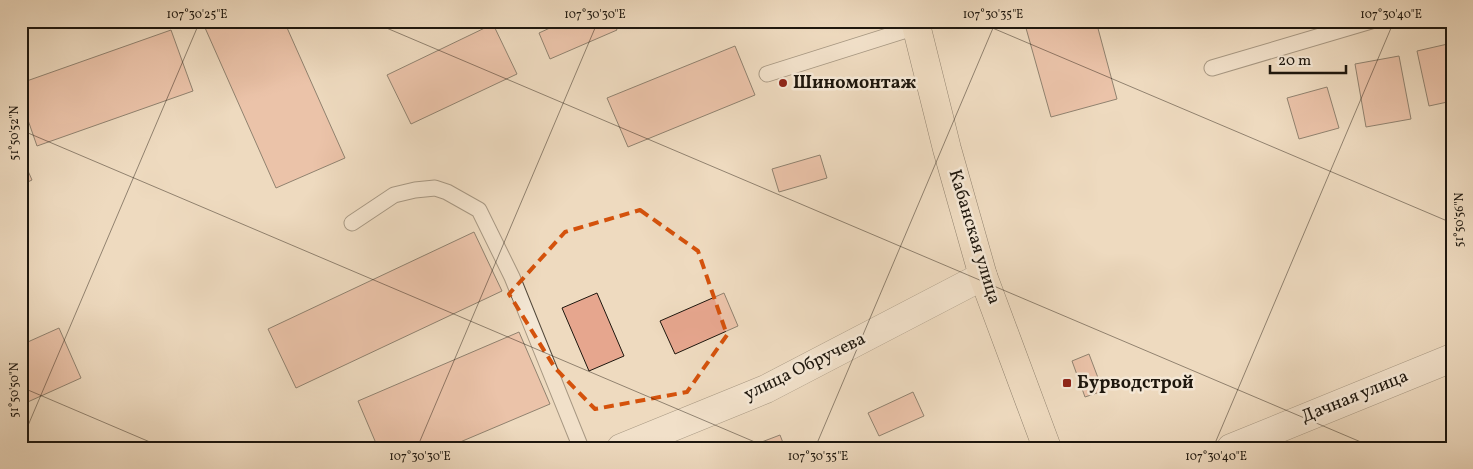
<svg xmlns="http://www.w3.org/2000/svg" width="1473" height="469" font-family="Vollkorn,serif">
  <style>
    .building { fill: #e6a68e; stroke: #1e170e }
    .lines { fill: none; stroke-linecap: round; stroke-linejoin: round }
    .service-casing { stroke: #52483a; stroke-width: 17 }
    .tertiary-casing { stroke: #52483a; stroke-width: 29 }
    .primary-casing { stroke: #1e170e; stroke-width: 29 }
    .service { stroke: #f4e7d5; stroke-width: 15 }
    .tertiary { stroke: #f4e7d5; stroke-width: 28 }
    .primary { stroke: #eedabf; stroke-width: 28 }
    .marked { fill: none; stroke: #d4520c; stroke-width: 4; stroke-dasharray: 10 6; stroke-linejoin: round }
    .ticks { fill: none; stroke: #1e170e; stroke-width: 1; stroke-opacity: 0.45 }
    .poi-dot { fill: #8f2418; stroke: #f4e7d5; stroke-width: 2 }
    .labels { text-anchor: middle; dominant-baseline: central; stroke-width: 5; stroke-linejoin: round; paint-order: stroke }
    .poi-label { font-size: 18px; font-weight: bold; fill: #1e170e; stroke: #f4e7d5; text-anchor: start }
    .street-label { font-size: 18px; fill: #1e170e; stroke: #f4e7d5 }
    .neatline { fill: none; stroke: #1e170e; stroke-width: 2 }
    .ticks-label { font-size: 12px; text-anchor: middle; fill: #1e170e }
  </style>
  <rect width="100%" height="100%" fill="#eedabf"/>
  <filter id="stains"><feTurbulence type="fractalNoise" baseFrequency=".004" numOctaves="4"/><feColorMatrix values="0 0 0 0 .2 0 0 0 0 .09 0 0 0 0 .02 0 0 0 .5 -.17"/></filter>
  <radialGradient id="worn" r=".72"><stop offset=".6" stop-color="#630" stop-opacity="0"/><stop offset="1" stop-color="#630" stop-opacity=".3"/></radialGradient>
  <g class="building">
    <path d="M 202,21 L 284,21 L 345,158 L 276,188 Z"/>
    <path d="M 565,21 L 613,21 L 617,30 L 550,59 L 539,33 Z"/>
    <path d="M 1024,21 L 1096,21 L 1117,99 L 1051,117 Z"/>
    <path d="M 493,24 L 517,74 L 411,124 L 387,75 Z"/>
    <path d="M 171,30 L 193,91 L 37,146 L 21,100 L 21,83 Z"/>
    <path d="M 1452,43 L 1452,101 L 1429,106 L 1417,51 Z"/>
    <path d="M 735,46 L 755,95 L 628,147 L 607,98 Z"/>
    <path d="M 1399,56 L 1411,119 L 1366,127 L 1355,64 Z"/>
    <path d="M 1327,87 L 1339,128 L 1299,139 L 1287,98 Z"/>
    <path d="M 21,155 L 32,180 L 21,185 Z"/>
    <path d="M 820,155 L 827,178 L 779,192 L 772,169 Z"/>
    <path d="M 474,232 L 502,291 L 296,388 L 268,329 Z"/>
    <path d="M 597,293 L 624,356 L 589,371 L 562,308 Z"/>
    <path d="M 724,293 L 738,326 L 675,354 L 660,321 Z"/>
    <path d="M 59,328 L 81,378 L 21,405 L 21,345 Z"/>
    <path d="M 519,332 L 550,404 L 446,448 L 378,448 L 358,401 Z"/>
    <path d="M 1089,354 L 1103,391 L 1085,397 L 1072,361 Z"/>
    <path d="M 913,392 L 924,416 L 879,436 L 868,413 Z"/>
    <path d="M 780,435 L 785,448 L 746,448 Z"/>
  </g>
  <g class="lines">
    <defs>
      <g id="service">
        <path d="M 1212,68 L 1371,21"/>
        <path d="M 767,74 L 916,27"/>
        <path d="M 352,223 L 394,195 L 415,190 L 435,188 L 447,192 L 479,210 L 512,277 L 581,448"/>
      </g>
      <g id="tertiary">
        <path d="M 621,448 L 766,389 L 983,276"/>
        <path d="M 1231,448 L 1452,358"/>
      </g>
      <path id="primary" d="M 915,21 L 947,149 L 983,276 L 1047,448"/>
    </defs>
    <use href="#service" class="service-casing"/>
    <use href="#tertiary" class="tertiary-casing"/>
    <use href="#primary" class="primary-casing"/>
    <use href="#service" class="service"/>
    <use href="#tertiary" class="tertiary"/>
    <use href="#primary" class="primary"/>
  </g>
  <path d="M0 0H1473V469H0ZM 640,210 L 698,251 L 727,335 L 687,392 L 595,409 L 555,368 L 509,294 L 565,232 Z" fill="#eedabf" fill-opacity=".55" fill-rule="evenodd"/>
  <path class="marked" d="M 640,210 L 698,251 L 727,335 L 687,392 L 595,409 L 555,368 L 509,294 L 565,232 Z"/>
  <path class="ticks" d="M 370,21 L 1375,448M 976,21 L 1452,223M 21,130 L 769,448M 21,387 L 164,448M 21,442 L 200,21M 417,448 L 598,21M 815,448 L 996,21M 1213,448 L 1394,21"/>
  <g class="poi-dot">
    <circle cx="783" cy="83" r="5"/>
    <rect x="1062" y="378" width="10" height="10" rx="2.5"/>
  </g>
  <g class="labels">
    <g class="poi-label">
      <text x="793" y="83">Шиномонтаж</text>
      <text x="1077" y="383">Бурводстрой</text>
    </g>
    <g class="street-label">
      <text transform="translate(974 237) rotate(73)">Кабанская улица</text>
      <text transform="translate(805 367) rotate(-26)">улица Обручева</text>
      <text transform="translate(1355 397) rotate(-22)">Дачная улица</text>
    </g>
  </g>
  <rect width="1473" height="469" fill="none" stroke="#eedabf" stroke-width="55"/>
  <path d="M1270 65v8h76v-8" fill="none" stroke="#1e170e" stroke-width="2.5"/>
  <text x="1278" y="65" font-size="15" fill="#1e170e" stroke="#f4e7d5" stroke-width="4" paint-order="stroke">20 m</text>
  <rect x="28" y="28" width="1418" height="414" class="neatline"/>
  <g class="ticks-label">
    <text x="197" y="18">107°30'25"E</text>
    <text x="595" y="18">107°30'30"E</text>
    <text x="993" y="18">107°30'35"E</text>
    <text x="1391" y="18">107°30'40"E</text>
    <text transform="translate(14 133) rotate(-90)" y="4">51°50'52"N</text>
    <text transform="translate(1459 220) rotate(-90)" y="4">51°50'56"N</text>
    <text transform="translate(14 390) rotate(-90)" y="4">51°50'50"N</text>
    <text x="420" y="460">107°30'30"E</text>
    <text x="818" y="460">107°30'35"E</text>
    <text x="1216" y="460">107°30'40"E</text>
  </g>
  <rect width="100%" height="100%" filter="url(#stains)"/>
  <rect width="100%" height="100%" fill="url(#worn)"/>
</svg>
